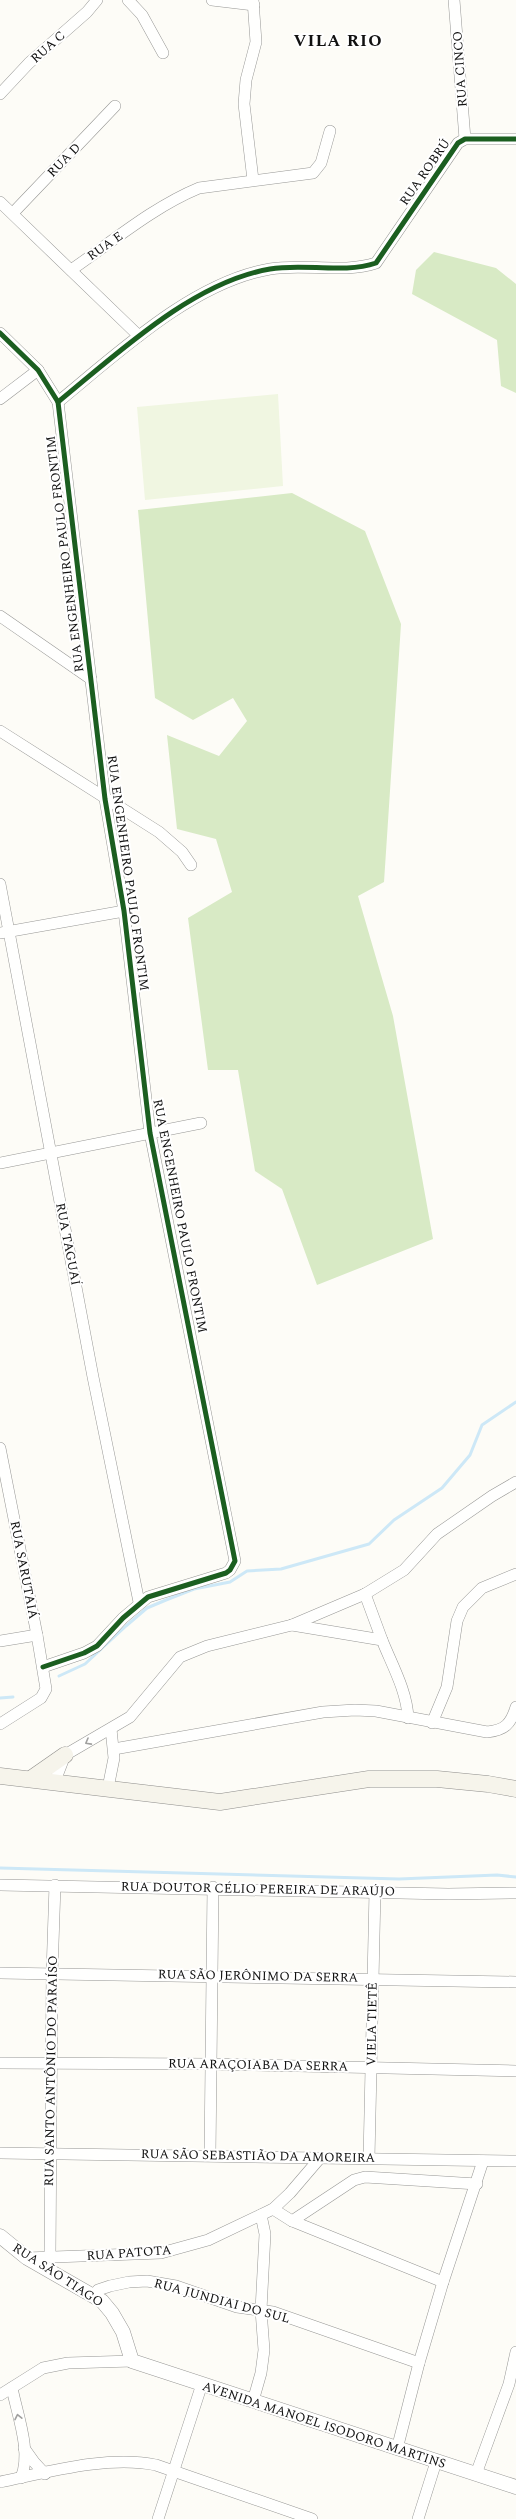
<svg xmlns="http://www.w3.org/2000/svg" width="516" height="2519" font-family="Spectral,serif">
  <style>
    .forest { fill: #d8eac5 }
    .pitch { fill: #f0f6e1 }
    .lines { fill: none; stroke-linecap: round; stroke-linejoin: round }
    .stream { stroke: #cde8f7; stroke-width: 3 }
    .minor-casing { stroke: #979795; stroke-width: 12 }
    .tertiary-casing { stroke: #979795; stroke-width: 15 }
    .secondary-casing { stroke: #8e8d8b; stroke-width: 17 }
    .minor { stroke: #fffffe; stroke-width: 11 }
    .tertiary { stroke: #fffffe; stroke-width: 14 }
    .secondary { stroke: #f6f4eb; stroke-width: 16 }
    .cycleway-casing { stroke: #fff; stroke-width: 8 }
    .cycleway { stroke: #1b5e20; stroke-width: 5 }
    .oneway { stroke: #a0a09f }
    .labels { text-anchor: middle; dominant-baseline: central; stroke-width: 4; stroke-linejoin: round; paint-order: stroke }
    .street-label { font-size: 13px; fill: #111; stroke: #fff }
    .district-label { font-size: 17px; font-weight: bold; letter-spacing: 1px; fill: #111; stroke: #fff }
  </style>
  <rect width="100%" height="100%" fill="#fdfcf7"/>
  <g class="forest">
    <path d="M 434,252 L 496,268 L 516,284 L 516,393 L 501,386 L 497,340 L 412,294 L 416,270 Z"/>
    <path d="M 292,493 L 365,531 L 401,624 L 384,882 L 358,896 L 393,1016 L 433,1239 L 317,1285 L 282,1189 L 255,1171 L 238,1070 L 208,1070 L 188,918 L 232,892 L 216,839 L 177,829 L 167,735 L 219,756 L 247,721 L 233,698 L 193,720 L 155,698 L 138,510 Z"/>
  </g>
  <path class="pitch" d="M 278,394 L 283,486 L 145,500 L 137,407 Z"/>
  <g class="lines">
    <g class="stream">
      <path d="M 59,1676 L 85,1664 L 126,1626 L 147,1608 L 166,1600 L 194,1589 L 230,1582 L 247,1571 L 281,1569 L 369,1544 L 394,1520 L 442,1488 L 470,1455 L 482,1425 L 516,1402"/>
      <path d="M 0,1698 L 13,1697"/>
      <path d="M 0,1868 L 399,1879 L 497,1875 L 516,1877"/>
    </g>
    <defs>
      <g id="minor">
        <path d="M 128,0 L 142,15 L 163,53"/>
        <path d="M 212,0 L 254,5"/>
        <path d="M 253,0 L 256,42 L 246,80 L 244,104 L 253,180"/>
        <path d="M 454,0 L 465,139"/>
        <path d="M 0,94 L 29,63 L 87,12 L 97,0"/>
        <path d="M 0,202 L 139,336"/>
        <path d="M 13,213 L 115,106"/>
        <path d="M 71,270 C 112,242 153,207 199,188 L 313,173 L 321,163 L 330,131"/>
        <path d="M 0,333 L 38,370 L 58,402 L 105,799 L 124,911 L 150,1133 L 235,1561 L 230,1570 L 226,1573 L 148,1597 L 123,1618 L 97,1646 L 84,1653 L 43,1667"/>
        <path d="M 0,399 L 38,370"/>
        <path d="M 58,402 C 118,353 193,282 270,269 C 304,263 343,274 376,263 L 458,143 L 465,139 L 516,139"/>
        <path d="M 0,616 L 91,679"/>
        <path d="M 0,731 L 159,832 L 182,852 L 191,865"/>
        <path d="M 0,884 L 93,1377 L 139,1602"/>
        <path d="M 0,933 L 124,911"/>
        <path d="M 0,1163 L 201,1123"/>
        <path d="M 0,1448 L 37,1635 L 46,1689 L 41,1698 L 0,1724"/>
        <path d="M 365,1594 L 382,1640"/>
        <path d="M 292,1625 L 382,1640 C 392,1665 407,1691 408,1718"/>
        <path d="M 0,1641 L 37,1635"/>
        <path d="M 432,1723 L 447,1687 L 457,1621 L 463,1607 L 482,1588 L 516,1574"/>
        <path d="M 114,1749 L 323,1712 L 355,1710 L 376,1711 L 487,1732 C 505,1730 511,1724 516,1707"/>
        <path d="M 55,1781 L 65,1755 L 130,1717 L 180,1657 L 207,1646 L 292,1625 L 365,1594 L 404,1570 L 437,1534 L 492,1496 L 516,1482"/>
        <path d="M 108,1788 L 114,1758 L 111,1729"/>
        <path d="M 0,1885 L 448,1894 L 516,1893"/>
        <path d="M 0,1973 L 516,1982"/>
        <path d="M 0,2063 L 211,2064 L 516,2071"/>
        <path d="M 0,2153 L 516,2161"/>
        <path d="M 210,2155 L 213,1887"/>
        <path d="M 369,2158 L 375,1891"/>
        <path d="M 273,2209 L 292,2221 L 443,2282"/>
        <path d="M 292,2221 L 354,2180 L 365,2177 L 477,2184"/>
        <path d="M 50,2257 L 52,1973 L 55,1885"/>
        <path d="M 27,2258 L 161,2253 L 208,2240 L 273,2209 L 290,2193 L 320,2158"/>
        <path d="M 94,2295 L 98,2290 L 110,2286 L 129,2282 L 147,2281 L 176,2286 L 237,2307 L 273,2312 L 419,2363"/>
        <path d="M 12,2388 C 17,2414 32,2452 21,2478"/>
        <path d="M 0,2395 L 43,2368 L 68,2363 L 132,2361"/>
        <path d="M 253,2401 L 261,2373 L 264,2350 L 261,2310 L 265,2234 L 261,2215"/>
        <path d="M 24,2448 L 34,2462 L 45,2474"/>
        <path d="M 397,2449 L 419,2363 L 443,2282 L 483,2161"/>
        <path d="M 476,2474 L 509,2384 L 516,2352"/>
        <path d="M 0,2482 C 48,2472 108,2455 156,2465 L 312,2519"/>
        <path d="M 158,2519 L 202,2384"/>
        <path d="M 418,2519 L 436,2462"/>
      </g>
      <path id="tertiary" d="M 0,2236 L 27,2258 L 102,2301 L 112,2313 L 123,2332 L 132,2361 L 516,2487"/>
      <g id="secondary">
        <path d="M 0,1776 L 220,1802 L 369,1779 L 437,1779 L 488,1784 L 516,1789"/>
        <path d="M 32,1778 L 65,1755"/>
      </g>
    </defs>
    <use href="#minor" class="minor-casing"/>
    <use href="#tertiary" class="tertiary-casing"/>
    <use href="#secondary" class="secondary-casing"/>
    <use href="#minor" class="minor"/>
    <use href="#tertiary" class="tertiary"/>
    <use href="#secondary" class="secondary"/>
    <defs>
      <g id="cycleway">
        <path d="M 0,333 L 38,370 L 58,402 L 105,799 L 124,911 L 150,1133 L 235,1561 L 230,1570 L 226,1573 L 148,1597 L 123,1618 L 97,1646 L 84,1653 L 43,1667"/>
        <path d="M 58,402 C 118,353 193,282 270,269 C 304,263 343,274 376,263 L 458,143 L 465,139 L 516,139"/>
      </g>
    </defs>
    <use href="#cycleway" class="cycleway-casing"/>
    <use href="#cycleway" class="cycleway"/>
  </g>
  <defs><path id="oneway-chevron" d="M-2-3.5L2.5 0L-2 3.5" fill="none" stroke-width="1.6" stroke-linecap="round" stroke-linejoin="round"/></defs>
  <g class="oneway">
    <use href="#oneway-chevron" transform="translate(88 1742) rotate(151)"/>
    <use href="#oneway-chevron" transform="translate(18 2417) rotate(-102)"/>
  </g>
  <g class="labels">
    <g class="street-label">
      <text transform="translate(48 47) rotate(-42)">RUA C</text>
      <text transform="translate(460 69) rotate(-94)">RUA CINCO</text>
      <text transform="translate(64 160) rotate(-46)">RUA D</text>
      <text transform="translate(425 172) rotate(-55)">RUA ROBRÚ</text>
      <text transform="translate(105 246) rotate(-35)">RUA E</text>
      <text transform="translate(65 554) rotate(-97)">RUA ENGENHEIRO PAULO FRONTIM</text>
      <text transform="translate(128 873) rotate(82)">RUA ENGENHEIRO PAULO FRONTIM</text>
      <text transform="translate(180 1216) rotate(79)">RUA ENGENHEIRO PAULO FRONTIM</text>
      <text transform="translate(68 1244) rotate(79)">RUA TAGUAÍ</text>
      <text transform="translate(24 1570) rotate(79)">RUA SARUTAIÁ</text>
      <text transform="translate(258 1889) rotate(1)">RUA DOUTOR CÉLIO PEREIRA DE ARAÚJO</text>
      <text transform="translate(258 1976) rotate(1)">RUA SÃO JERÔNIMO DA SERRA</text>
      <text transform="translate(372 2024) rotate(-89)">VIELA TIETÊ</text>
      <text transform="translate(258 2065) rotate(1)">RUA ARAÇOIABA DA SERRA</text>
      <text transform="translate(51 2071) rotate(-89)">RUA SANTO ANTÔNIO DO PARAÍSO</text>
      <text transform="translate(258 2156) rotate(1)">RUA SÃO SEBASTIÃO DA AMOREIRA</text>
      <text transform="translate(129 2253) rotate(-4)">RUA PATOTA</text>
      <text transform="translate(58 2275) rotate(33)">RUA SÃO TIAGO</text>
      <text transform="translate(222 2301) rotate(15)">RUA JUNDIAI DO SUL</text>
      <text transform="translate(324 2425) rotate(18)">AVENIDA MANOEL ISODORO MARTINS</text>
    </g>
    <g class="district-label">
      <text x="338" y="41">VILA RIO</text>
    </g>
  </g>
</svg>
